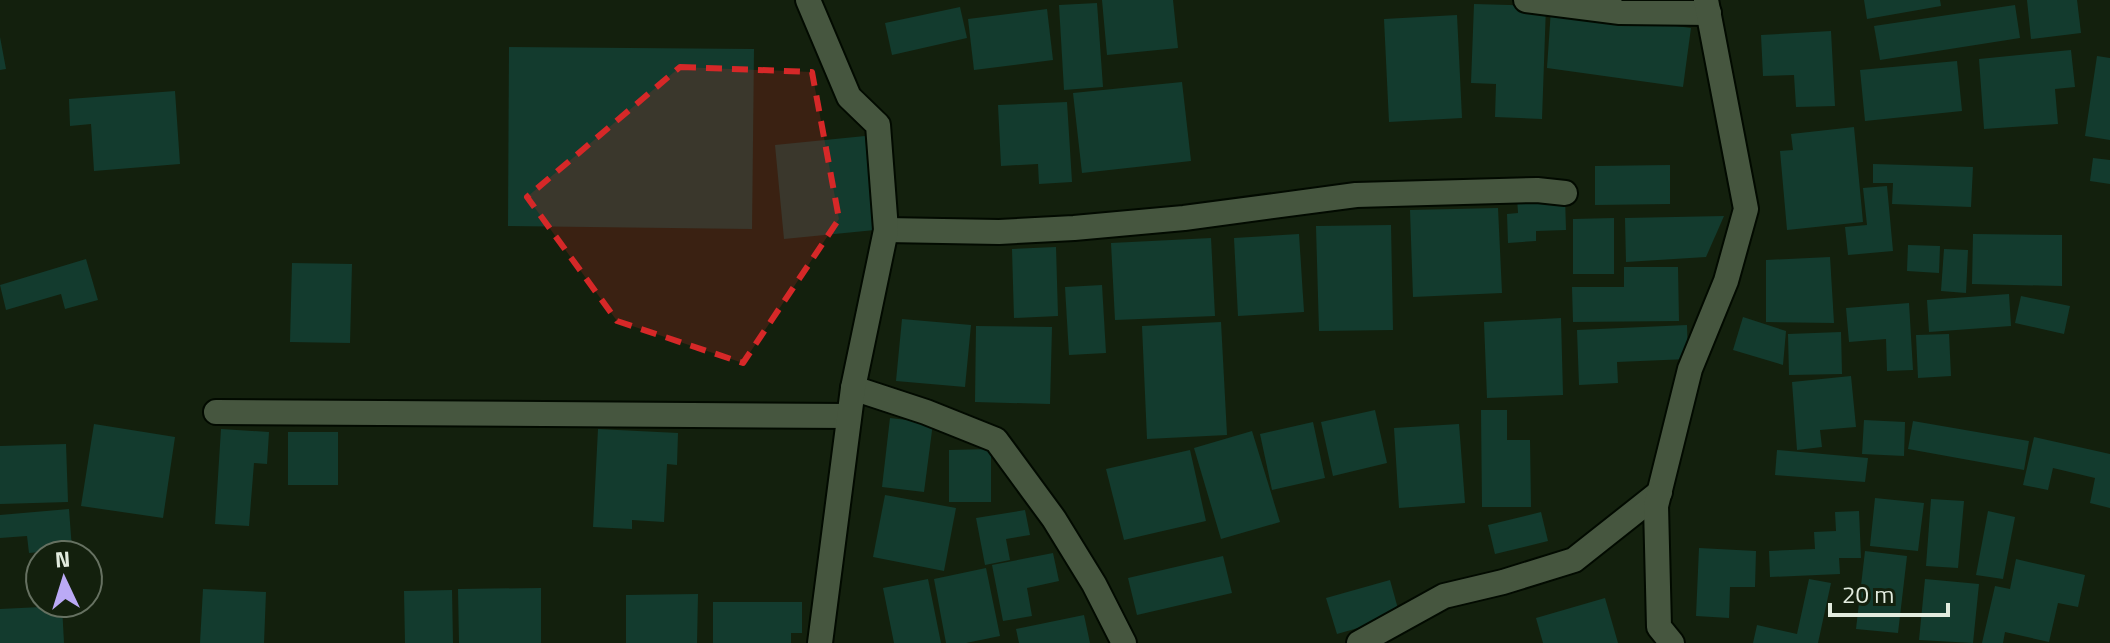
<svg xmlns="http://www.w3.org/2000/svg" width="2110" height="643" font-family="'Titillium Web',sans-serif">
  <style>
    .building { fill: #133b2e }
    .lines { fill: none; stroke-linecap: round; stroke-linejoin: round }
    .street-casing { stroke: #020a00; stroke-width: 28 }
    .secondary-casing { stroke: #020a00; stroke-width: 28 }
    .street { stroke: #46563f; stroke-width: 24 }
    .secondary { stroke: #46563f; stroke-width: 24 }
    .marked { fill: #d62828; fill-opacity: 0.2; stroke: #d62828; stroke-width: 6; stroke-dasharray: 16 10; stroke-linejoin: round }
  </style>
  <rect width="100%" height="100%" fill="#13200d"/>
  <g class="building">
    <path d="M 1102,0 L 1173,0 L 1178,48 L 1107,55 Z"/>
    <path d="M 1864,0 L 1940,0 L 1941,6 L 1867,19 Z"/>
    <path d="M 2027,0 L 2077,0 L 2081,33 L 2031,39 Z"/>
    <path d="M 1097,3 L 1103,87 L 1064,90 L 1059,5 Z"/>
    <path d="M 1474,4 L 1546,6 L 1542,119 L 1495,117 L 1496,84 L 1471,83 Z"/>
    <path d="M 2015,5 L 2020,38 L 1880,60 L 1874,26 Z"/>
    <path d="M 960,7 L 967,38 L 892,55 L 885,23 Z"/>
    <path d="M 1047,9 L 1053,60 L 974,70 L 968,19 Z"/>
    <path d="M 1551,9 L 1691,28 L 1683,87 L 1547,68 Z"/>
    <path d="M 1457,15 L 1462,118 L 1389,122 L 1384,19 Z"/>
    <path d="M 1831,31 L 1835,106 L 1796,107 L 1794,75 L 1763,76 L 1761,35 Z"/>
    <path d="M 0,37 L 6,69 L 0,70 Z"/>
    <path d="M 509,47 L 754,49 L 752,229 L 508,226 Z"/>
    <path d="M 2071,50 L 2075,87 L 2055,89 L 2058,124 L 1984,129 L 1979,59 Z"/>
    <path d="M 2097,56 L 2110,58 L 2110,140 L 2085,136 Z"/>
    <path d="M 1957,61 L 1962,111 L 1865,121 L 1860,70 Z"/>
    <path d="M 1182,82 L 1191,161 L 1082,173 L 1073,93 Z"/>
    <path d="M 175,91 L 180,164 L 94,171 L 91,124 L 70,126 L 69,99 Z"/>
    <path d="M 1067,102 L 1072,182 L 1039,184 L 1038,164 L 1001,166 L 998,105 Z"/>
    <path d="M 1854,127 L 1863,222 L 1787,230 L 1780,151 L 1793,150 L 1791,134 Z"/>
    <path d="M 865,136 L 875,230 L 784,239 L 775,145 Z"/>
    <path d="M 2093,158 L 2110,160 L 2110,184 L 2090,181 Z"/>
    <path d="M 1873,164 L 1973,167 L 1971,207 L 1892,204 L 1893,183 L 1873,183 Z"/>
    <path d="M 1670,165 L 1670,204 L 1595,205 L 1595,166 Z"/>
    <path d="M 1887,186 L 1893,251 L 1848,255 L 1845,227 L 1867,225 L 1863,188 Z"/>
    <path d="M 1565,196 L 1566,230 L 1536,231 L 1536,241 L 1508,243 L 1507,214 L 1518,213 L 1517,198 Z"/>
    <path d="M 1498,208 L 1502,293 L 1413,297 L 1410,210 Z"/>
    <path d="M 1724,216 L 1706,257 L 1626,262 L 1625,218 Z"/>
    <path d="M 1614,218 L 1614,274 L 1573,274 L 1573,219 Z"/>
    <path d="M 1391,225 L 1393,330 L 1319,331 L 1316,226 Z"/>
    <path d="M 1299,234 L 1304,312 L 1238,316 L 1234,238 Z"/>
    <path d="M 1973,234 L 2062,235 L 2062,286 L 1972,284 Z"/>
    <path d="M 1211,238 L 1215,316 L 1115,320 L 1111,243 Z"/>
    <path d="M 1908,245 L 1940,246 L 1939,273 L 1907,271 Z"/>
    <path d="M 1056,247 L 1058,316 L 1014,318 L 1012,249 Z"/>
    <path d="M 1944,249 L 1968,250 L 1966,293 L 1941,291 Z"/>
    <path d="M 1830,257 L 1834,323 L 1766,322 L 1766,260 Z"/>
    <path d="M 86,259 L 98,300 L 65,309 L 61,294 L 6,310 L 0,285 Z"/>
    <path d="M 292,263 L 352,264 L 350,343 L 290,342 Z"/>
    <path d="M 1624,267 L 1678,267 L 1679,321 L 1573,322 L 1572,287 L 1624,287 Z"/>
    <path d="M 1102,285 L 1106,353 L 1069,355 L 1065,287 Z"/>
    <path d="M 2009,294 L 2011,326 L 1929,332 L 1927,300 Z"/>
    <path d="M 2021,296 L 2070,306 L 2064,334 L 2015,323 Z"/>
    <path d="M 1909,303 L 1913,370 L 1887,371 L 1886,339 L 1849,342 L 1846,308 Z"/>
    <path d="M 1743,317 L 1786,331 L 1783,365 L 1733,350 Z"/>
    <path d="M 1561,318 L 1563,395 L 1487,398 L 1484,322 Z"/>
    <path d="M 902,319 L 971,325 L 965,387 L 896,381 Z"/>
    <path d="M 1221,322 L 1227,435 L 1147,439 L 1142,326 Z"/>
    <path d="M 1687,325 L 1688,359 L 1617,362 L 1618,383 L 1579,385 L 1577,330 Z"/>
    <path d="M 976,326 L 1052,327 L 1050,404 L 975,402 Z"/>
    <path d="M 1841,332 L 1842,374 L 1789,375 L 1788,334 Z"/>
    <path d="M 1949,334 L 1951,376 L 1918,378 L 1916,335 Z"/>
    <path d="M 1851,376 L 1856,427 L 1820,430 L 1822,447 L 1797,450 L 1792,382 Z"/>
    <path d="M 1375,410 L 1387,463 L 1333,476 L 1321,422 Z"/>
    <path d="M 1481,410 L 1507,410 L 1507,440 L 1530,440 L 1531,507 L 1482,507 Z"/>
    <path d="M 890,418 L 933,423 L 924,492 L 882,487 Z"/>
    <path d="M 1864,420 L 1905,422 L 1904,456 L 1862,454 Z"/>
    <path d="M 1913,421 L 2029,441 L 2024,470 L 1908,449 Z"/>
    <path d="M 1313,422 L 1325,478 L 1272,490 L 1260,434 Z"/>
    <path d="M 94,424 L 175,437 L 163,518 L 81,506 Z"/>
    <path d="M 1459,424 L 1465,503 L 1399,508 L 1394,428 Z"/>
    <path d="M 221,429 L 269,432 L 267,464 L 254,463 L 249,526 L 215,524 Z"/>
    <path d="M 598,429 L 678,433 L 677,465 L 667,464 L 664,522 L 632,520 L 632,529 L 593,527 Z"/>
    <path d="M 1252,431 L 1280,522 L 1221,539 L 1194,448 Z"/>
    <rect x="288" y="432" width="50" height="53"/>
    <path d="M 2034,437 L 2110,454 L 2110,508 L 2090,503 L 2095,478 L 2053,468 L 2048,490 L 2023,485 Z"/>
    <path d="M 66,444 L 68,502 L 0,504 L 0,446 Z"/>
    <path d="M 991,449 L 991,502 L 949,502 L 949,450 Z"/>
    <path d="M 1190,450 L 1206,521 L 1124,540 L 1106,469 Z"/>
    <path d="M 1777,450 L 1868,458 L 1865,482 L 1775,475 Z"/>
    <path d="M 885,495 L 956,508 L 944,571 L 873,557 Z"/>
    <path d="M 1875,498 L 1924,503 L 1918,551 L 1870,546 Z"/>
    <path d="M 1931,499 L 1964,501 L 1958,568 L 1926,566 Z"/>
    <path d="M 69,509 L 72,549 L 29,553 L 27,536 L 0,538 L 0,515 Z"/>
    <path d="M 1025,510 L 1030,535 L 1006,539 L 1010,560 L 985,565 L 976,518 Z"/>
    <path d="M 1859,511 L 1861,558 L 1839,558 L 1840,574 L 1770,577 L 1769,551 L 1815,549 L 1814,532 L 1836,531 L 1835,512 Z"/>
    <path d="M 1988,511 L 2015,517 L 2003,579 L 1976,575 Z"/>
    <path d="M 1541,512 L 1548,541 L 1495,554 L 1488,525 Z"/>
    <path d="M 1699,548 L 1756,551 L 1755,587 L 1730,587 L 1729,618 L 1696,616 Z"/>
    <path d="M 1865,551 L 1907,556 L 1898,633 L 1856,629 Z"/>
    <path d="M 1053,553 L 1059,581 L 1027,588 L 1032,616 L 1003,621 L 992,565 Z"/>
    <path d="M 1223,556 L 1232,593 L 1137,615 L 1128,578 Z"/>
    <path d="M 2016,559 L 2085,575 L 2078,607 L 2058,603 L 2049,642 L 2005,632 L 2003,643 L 1982,643 L 1995,586 L 2010,589 Z"/>
    <path d="M 986,568 L 1000,636 L 966,643 L 946,643 L 934,579 Z"/>
    <path d="M 928,579 L 941,643 L 894,643 L 883,588 Z"/>
    <path d="M 1809,579 L 1831,583 L 1818,643 L 1753,643 L 1757,625 L 1797,634 Z"/>
    <path d="M 1925,579 L 1979,584 L 1973,643 L 1919,640 Z"/>
    <path d="M 1390,580 L 1400,616 L 1337,634 L 1326,598 Z"/>
    <path d="M 541,588 L 541,643 L 459,643 L 458,589 Z"/>
    <path d="M 203,589 L 266,592 L 264,643 L 200,643 Z"/>
    <path d="M 452,590 L 453,643 L 405,643 L 404,591 Z"/>
    <path d="M 698,594 L 697,643 L 626,643 L 626,595 Z"/>
    <path d="M 1605,598 L 1618,643 L 1543,643 L 1536,618 Z"/>
    <path d="M 713,602 L 802,602 L 802,633 L 791,633 L 791,643 L 713,643 Z"/>
    <path d="M 62,606 L 64,643 L 0,643 L 0,609 Z"/>
    <path d="M 1084,615 L 1090,643 L 1019,643 L 1016,629 Z"/>
  </g>
  <g class="lines">
    <defs>
      <g id="street">
        <path d="M 1526,0 L 1620,12 L 1709,13"/>
        <path d="M 886,230 L 999,232 L 1074,228 L 1184,218 L 1356,195 L 1537,190 L 1565,193"/>
        <path d="M 853,388 L 926,412 L 996,440 L 1054,519 L 1094,584 L 1124,643"/>
        <path d="M 216,412 L 849,416"/>
        <path d="M 1359,643 L 1444,596 L 1503,582 L 1574,560 L 1660,492"/>
        <path d="M 1672,643 L 1659,627 L 1656,506 L 1690,369 L 1726,281 L 1746,209 L 1706,0"/>
      </g>
      <path id="secondary" d="M 808,0 L 849,97 L 878,125 L 886,230 L 853,388 L 820,643"/>
    </defs>
    <use href="#street" class="street-casing"/>
    <use href="#secondary" class="secondary-casing"/>
    <use href="#street" class="street"/>
    <use href="#secondary" class="secondary"/>
  </g>
  <path class="marked" d="M 680,67 L 812,72 L 839,219 L 743,363 L 617,321 L 527,197 Z"/>
  <g transform="translate(64 579) rotate(356)"><circle r="38" fill="#13200d" stroke="#667161" stroke-width="2"/>
  <path d="M0-6L14 30L0 20L-14 30Z" fill="#bbaaf6"/>
  <text y="-12" font-size="22" font-weight="bold" text-anchor="middle" fill="#e2ebde">N</text>
  </g>
  <path d="M1830 603v12h118v-12" fill="none" stroke="#e2ebde" stroke-width="4"/>
  <text x="1842" y="603" font-size="24" fill="#e2ebde" stroke="#13200d" stroke-width="6" paint-order="stroke">20 m</text>
</svg>
